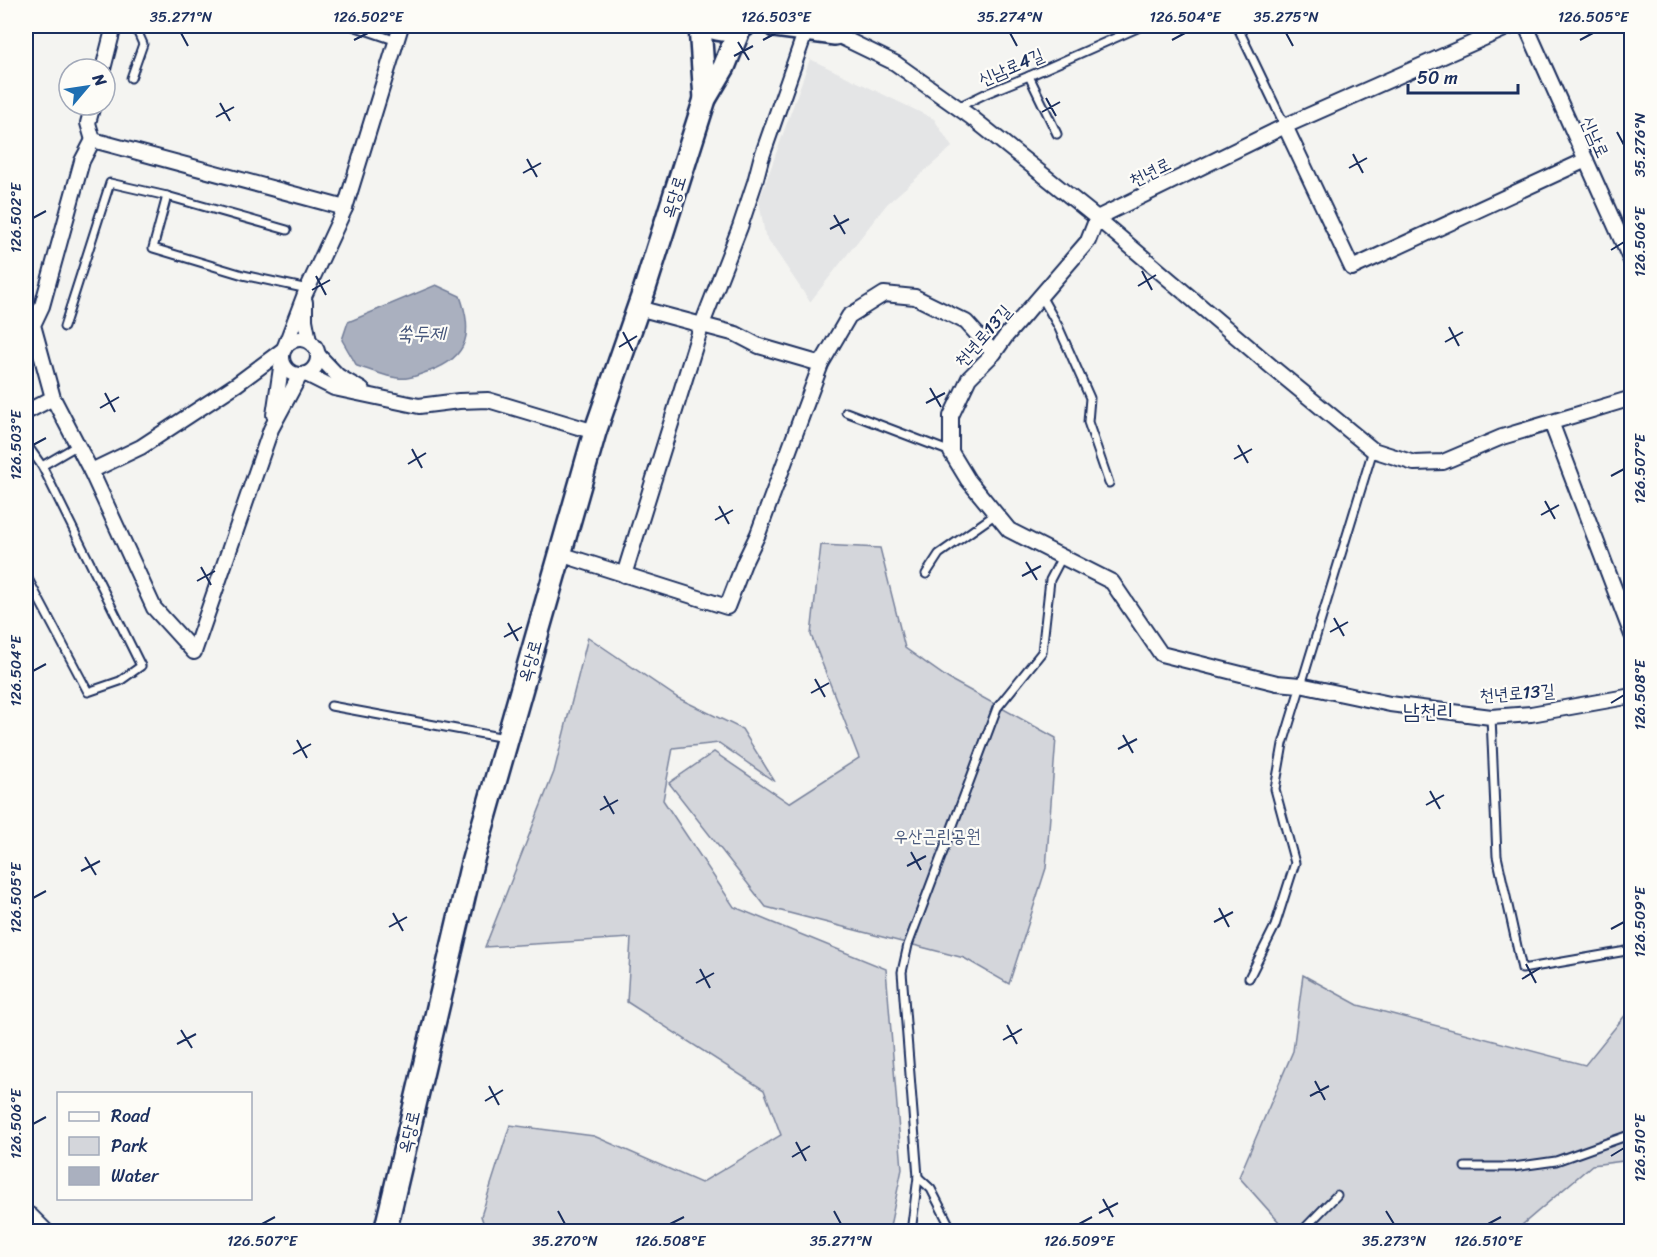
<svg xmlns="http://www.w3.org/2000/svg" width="1657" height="1257" font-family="Sriracha,'Poor Story',sans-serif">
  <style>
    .built { fill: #e4e5e6 }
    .green { fill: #d4d6db; stroke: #78829c; stroke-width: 1.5 }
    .water { fill: #aab0bf; stroke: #717c98; stroke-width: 1.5 }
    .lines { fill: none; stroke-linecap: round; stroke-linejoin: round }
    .lane-casing { stroke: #1b2f5e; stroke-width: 11 }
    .street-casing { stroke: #1b2f5e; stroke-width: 18 }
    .primary-casing { stroke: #1b2f5e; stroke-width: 26 }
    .lane { stroke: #fdfcf7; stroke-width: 7 }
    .street { stroke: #fdfcf7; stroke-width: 14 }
    .primary { stroke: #fdfcf7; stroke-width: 21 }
    .ticks { fill: none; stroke: #1b2f5e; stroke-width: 2 }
    .labels { text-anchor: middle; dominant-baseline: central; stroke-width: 4.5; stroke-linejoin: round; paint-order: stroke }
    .street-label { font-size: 18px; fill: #1b2f5e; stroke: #fdfcf7 }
    .park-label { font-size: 18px; fill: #49597d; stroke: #fdfcf7 }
    .water-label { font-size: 20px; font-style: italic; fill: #46567b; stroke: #fdfcf7 }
    .quarter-label { font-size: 21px; fill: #1b2f5e; stroke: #fdfcf7 }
    .neatline { fill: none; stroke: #1b2f5e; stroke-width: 2 }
    .ticks-label { font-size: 15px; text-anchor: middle; fill: #1b2f5e }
  </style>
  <rect width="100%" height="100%" fill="#f4f4f1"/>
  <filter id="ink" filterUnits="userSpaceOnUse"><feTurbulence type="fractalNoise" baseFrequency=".0167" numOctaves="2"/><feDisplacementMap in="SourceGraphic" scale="12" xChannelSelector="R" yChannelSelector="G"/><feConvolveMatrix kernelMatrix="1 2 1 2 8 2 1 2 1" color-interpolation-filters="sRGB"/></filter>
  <g filter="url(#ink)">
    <path class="built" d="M 810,59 L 934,119 L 952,147 L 887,204 L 810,302 L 765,235 L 759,201 Z"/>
    <g class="green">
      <path d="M 821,545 L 880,548 L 905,648 L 949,679 L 1056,738 L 1046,868 L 1009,984 L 964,958 L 766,907 L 669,783 L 714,752 L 789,803 L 859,758 L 811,635 Z"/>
      <path d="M 588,637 L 678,698 L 742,729 L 775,782 L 719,743 L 673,748 L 663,800 L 734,907 L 886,969 L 902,1169 L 889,1231 L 486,1231 L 481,1216 L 510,1125 L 594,1136 L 701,1183 L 781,1135 L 764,1090 L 627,1002 L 631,938 L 485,947 L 554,772 Z"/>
      <path d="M 1303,975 L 1358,1005 L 1585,1065 L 1631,1008 L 1631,1160 L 1592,1165 L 1515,1231 L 1287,1231 L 1239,1177 L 1293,1051 Z"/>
    </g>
    <path class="water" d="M 436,285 L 460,296 C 473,332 469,357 430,371 C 423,373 414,377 407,378 C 393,380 370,370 357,366 L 342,340 L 348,322 Z"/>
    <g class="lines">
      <defs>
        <g id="lane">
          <path d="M 353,26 L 397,41"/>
          <path d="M 1237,26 L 1285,126"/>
          <path d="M 1029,76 L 1057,134"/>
          <path d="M 131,78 L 143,44 L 135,26"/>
          <path d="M 958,107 L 985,94 L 1029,76 L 1142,26"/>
          <path d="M 167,196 L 153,248 L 243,275 L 308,289"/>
          <path d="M 1041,296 L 1058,326 L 1090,398 L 1088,422 L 1109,483"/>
          <path d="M 64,327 L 110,183 L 167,196 L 287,230"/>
          <path d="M 846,412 L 951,452"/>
          <path d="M 26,451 L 30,449 L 42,466 L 141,666 L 120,681 L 88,692 L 26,575"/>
          <path d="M 42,466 L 78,445"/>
          <path d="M 926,574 L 939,554 L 996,514"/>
          <path d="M 331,706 L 505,738"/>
          <path d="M 1491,717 L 1497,856 L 1522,969 L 1632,950"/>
          <path d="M 1249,978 L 1275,926 L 1295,863 L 1275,789 L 1283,744 L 1373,450"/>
          <path d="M 1465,1167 L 1513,1167 L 1556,1161 L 1632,1134"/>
          <path d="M 918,1177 L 931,1189 L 953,1232"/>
          <path d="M 911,1232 L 918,1177 L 902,972 L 908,945 L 997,708 L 1042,652 L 1050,580 L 1062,557"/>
          <path d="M 1301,1232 L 1337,1195"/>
        </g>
        <g id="street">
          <path d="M 1526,26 L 1632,263"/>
          <path d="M 835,34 L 895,63 L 971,117 L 1097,218 L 1285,126 L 1511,26"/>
          <path d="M 103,69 L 114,26"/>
          <path d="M 93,105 L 88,123 L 93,140"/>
          <path d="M 1285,126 L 1352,268 L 1586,160"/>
          <path d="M 305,302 L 305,320 L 309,341"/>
          <path d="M 638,308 L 736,334 L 759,346 L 821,364"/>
          <circle cx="300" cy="357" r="18"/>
          <path d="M 319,356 L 338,376 L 362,390"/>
          <path d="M 306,374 L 334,388 L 419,406 L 459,401 L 488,400 L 595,432"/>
          <path d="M 300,375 L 271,429 L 194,652 L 154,608 L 91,471 L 53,398 L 33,325 L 42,306 L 82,161 L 93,140 L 345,208"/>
          <path d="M 1632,398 L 1502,437 L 1443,462 L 1414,463 L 1373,450 L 1272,367 L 1097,218 L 1088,241 L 1006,336 L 994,353 L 969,378 L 951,416 L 951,452 L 968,480 L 1009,530 L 1112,582 L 1161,654 L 1277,683 L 1300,685 L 1390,704 L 1491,717 L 1531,714 L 1632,696"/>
          <path d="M 26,412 L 53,398"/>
          <path d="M 274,415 L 282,361"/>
          <path d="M 1551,422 L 1632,635"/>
          <path d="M 91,471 L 141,447 L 237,384 L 284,349 L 305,294 L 345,208 L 401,26"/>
          <path d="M 560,554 L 727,607 L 744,563 L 758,534 L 821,364 L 849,316 L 884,294 L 915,297 L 966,322 L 994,353"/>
          <path d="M 624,575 L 701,327 L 740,227 L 755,182 L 761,159 L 806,30"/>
          <path d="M 26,1215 L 30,1215 L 47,1232"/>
        </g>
        <g id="primary">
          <path d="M 700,26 L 705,99"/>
          <path d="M 707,26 C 720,31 732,33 744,26"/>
          <path d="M 775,26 L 835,34"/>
          <path d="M 385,1232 L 472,863 L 595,432 L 644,291 L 705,99 L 724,67 L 740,28"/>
        </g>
      </defs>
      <use href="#lane" class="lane-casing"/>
      <use href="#street" class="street-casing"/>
      <use href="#primary" class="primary-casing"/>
      <use href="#lane" class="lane"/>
      <use href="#street" class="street"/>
      <use href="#primary" class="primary"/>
    </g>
  </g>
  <path class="ticks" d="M 181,33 L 188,46M 1010,33 L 1017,46M 1286,33 L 1293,46M 354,40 L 368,33M 763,40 L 776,33M 1172,40 L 1185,33M 1580,40 L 1593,33M 738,42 L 749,60M 734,56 L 753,46M 1046,98 L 1056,116M 220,103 L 230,121M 1042,112 L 1060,102M 216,117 L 234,107M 1617,132 L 1624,145M 1353,154 L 1363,173M 527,159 L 537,177M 1349,168 L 1367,158M 523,173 L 541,163M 834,215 L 845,234M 33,218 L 46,211M 830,229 L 849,219M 1611,250 L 1624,242M 1142,271 L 1152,290M 316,276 L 326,295M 1138,286 L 1156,275M 312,290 L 330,280M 1449,327 L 1459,346M 623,332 L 633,351M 1445,342 L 1463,332M 619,347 L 637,336M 930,388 L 941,407M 105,393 L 115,412M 926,403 L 945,393M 100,408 L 119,397M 33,445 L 46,438M 1238,445 L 1248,463M 412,449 L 422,468M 1234,459 L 1252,449M 408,464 L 426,453M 1611,476 L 1624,469M 1545,501 L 1555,519M 719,506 L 729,524M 1541,515 L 1559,505M 715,520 L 733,510M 1026,562 L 1037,580M 201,567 L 211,585M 1022,576 L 1041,566M 197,581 L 215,571M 1334,618 L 1344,636M 508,623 L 518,641M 1330,632 L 1348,622M 504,637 L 522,627M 33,671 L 46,664M 815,679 L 825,697M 811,693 L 829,683M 1611,703 L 1624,695M 1123,735 L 1133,753M 297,740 L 307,758M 1118,749 L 1137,739M 293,754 L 311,744M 1430,791 L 1440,809M 604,796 L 614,814M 1426,805 L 1444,795M 600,810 L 618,800M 911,852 L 921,870M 85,857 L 96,875M 907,866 L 926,856M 81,871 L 100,861M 33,898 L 46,891M 1219,908 L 1229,927M 393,913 L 403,931M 1214,922 L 1233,912M 389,927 L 407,917M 1611,929 L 1624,922M 1526,964 L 1536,983M 700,969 L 710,988M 1522,979 L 1540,968M 696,983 L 714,973M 1007,1025 L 1017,1044M 181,1030 L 192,1048M 1003,1040 L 1022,1029M 177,1044 L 196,1034M 1315,1081 L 1325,1100M 489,1086 L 499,1105M 1310,1096 L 1329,1086M 485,1101 L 503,1090M 33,1124 L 46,1117M 796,1142 L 806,1161M 1611,1156 L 1624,1148M 792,1157 L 810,1146M 1103,1199 L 1113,1217M 558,1211 L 565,1224M 834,1211 L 841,1224M 1386,1211 L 1394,1224M 1099,1213 L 1118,1203M 262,1224 L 275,1217M 670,1224 L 684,1217M 1079,1224 L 1092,1217M 1488,1224 L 1501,1217"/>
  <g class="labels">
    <g class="street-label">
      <text transform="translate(1011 67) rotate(-23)">신남로4길</text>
      <text transform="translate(1595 137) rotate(66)">신남로</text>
      <text transform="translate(1150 172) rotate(-26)">천년로</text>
      <text transform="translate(674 197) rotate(-73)">옥당로</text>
      <text transform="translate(983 336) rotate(-49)">천년로13길</text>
      <text transform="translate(530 661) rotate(-74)">옥당로</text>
      <text transform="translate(1517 693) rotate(-4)">천년로13길</text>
      <text transform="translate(409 1132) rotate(-77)">옥당로</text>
    </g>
    <g class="park-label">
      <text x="937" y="836">우산근린공원</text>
    </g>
    <g class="water-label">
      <text x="421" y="333">쑥두제</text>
    </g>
    <g class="quarter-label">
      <text x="1428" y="711">남천리</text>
    </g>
  </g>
  <rect width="1657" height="1257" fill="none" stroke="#fdfcf7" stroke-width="66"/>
  <rect x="57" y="1092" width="195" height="108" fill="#fdfcf7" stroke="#a3aaba" stroke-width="1.5"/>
  <rect x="69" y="1112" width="30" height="9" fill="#fdfcf7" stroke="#a3aaba" stroke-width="1.5"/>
  <text x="111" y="1122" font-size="18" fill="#1b2f5e">Road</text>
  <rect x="69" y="1137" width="30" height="18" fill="#d4d6db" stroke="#a3aaba" stroke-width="1.5"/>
  <text x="111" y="1152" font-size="18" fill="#1b2f5e">Park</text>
  <rect x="69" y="1167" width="30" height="18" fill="#aab0bf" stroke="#a3aaba" stroke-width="1.5"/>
  <text x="111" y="1182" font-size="18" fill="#1b2f5e">Water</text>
  <g transform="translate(87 87) rotate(61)"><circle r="28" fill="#fdfcf7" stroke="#a3aaba" stroke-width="1.5"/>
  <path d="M0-4.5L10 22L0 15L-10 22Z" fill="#1f6fb2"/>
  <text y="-9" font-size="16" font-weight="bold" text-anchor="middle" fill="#1b2f5e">N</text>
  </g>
  <path d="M1408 84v9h110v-9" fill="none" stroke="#1b2f5e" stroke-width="3"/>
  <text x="1417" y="84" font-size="18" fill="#1b2f5e" stroke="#fdfcf7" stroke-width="4.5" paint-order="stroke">50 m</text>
  <rect x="33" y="33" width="1591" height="1191" class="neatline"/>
  <g class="ticks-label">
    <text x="181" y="22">35.271°N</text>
    <text x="368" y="22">126.502°E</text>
    <text x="776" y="22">126.503°E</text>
    <text x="1010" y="22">35.274°N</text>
    <text x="1185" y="22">126.504°E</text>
    <text x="1286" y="22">35.275°N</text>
    <text x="1593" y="22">126.505°E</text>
    <text transform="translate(1640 145) rotate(-90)" y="5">35.276°N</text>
    <text transform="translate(16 218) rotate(-90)" y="5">126.502°E</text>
    <text transform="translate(1640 242) rotate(-90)" y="5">126.506°E</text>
    <text transform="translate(16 445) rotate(-90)" y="5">126.503°E</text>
    <text transform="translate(1640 469) rotate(-90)" y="5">126.507°E</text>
    <text transform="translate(16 671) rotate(-90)" y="5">126.504°E</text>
    <text transform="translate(1640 695) rotate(-90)" y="5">126.508°E</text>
    <text transform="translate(16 898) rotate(-90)" y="5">126.505°E</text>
    <text transform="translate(1640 922) rotate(-90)" y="5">126.509°E</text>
    <text transform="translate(16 1124) rotate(-90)" y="5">126.506°E</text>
    <text transform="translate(1640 1148) rotate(-90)" y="5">126.510°E</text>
    <text x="262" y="1246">126.507°E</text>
    <text x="565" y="1246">35.270°N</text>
    <text x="670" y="1246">126.508°E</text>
    <text x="841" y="1246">35.271°N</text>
    <text x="1079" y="1246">126.509°E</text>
    <text x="1394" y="1246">35.273°N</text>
    <text x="1488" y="1246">126.510°E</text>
  </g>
</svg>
